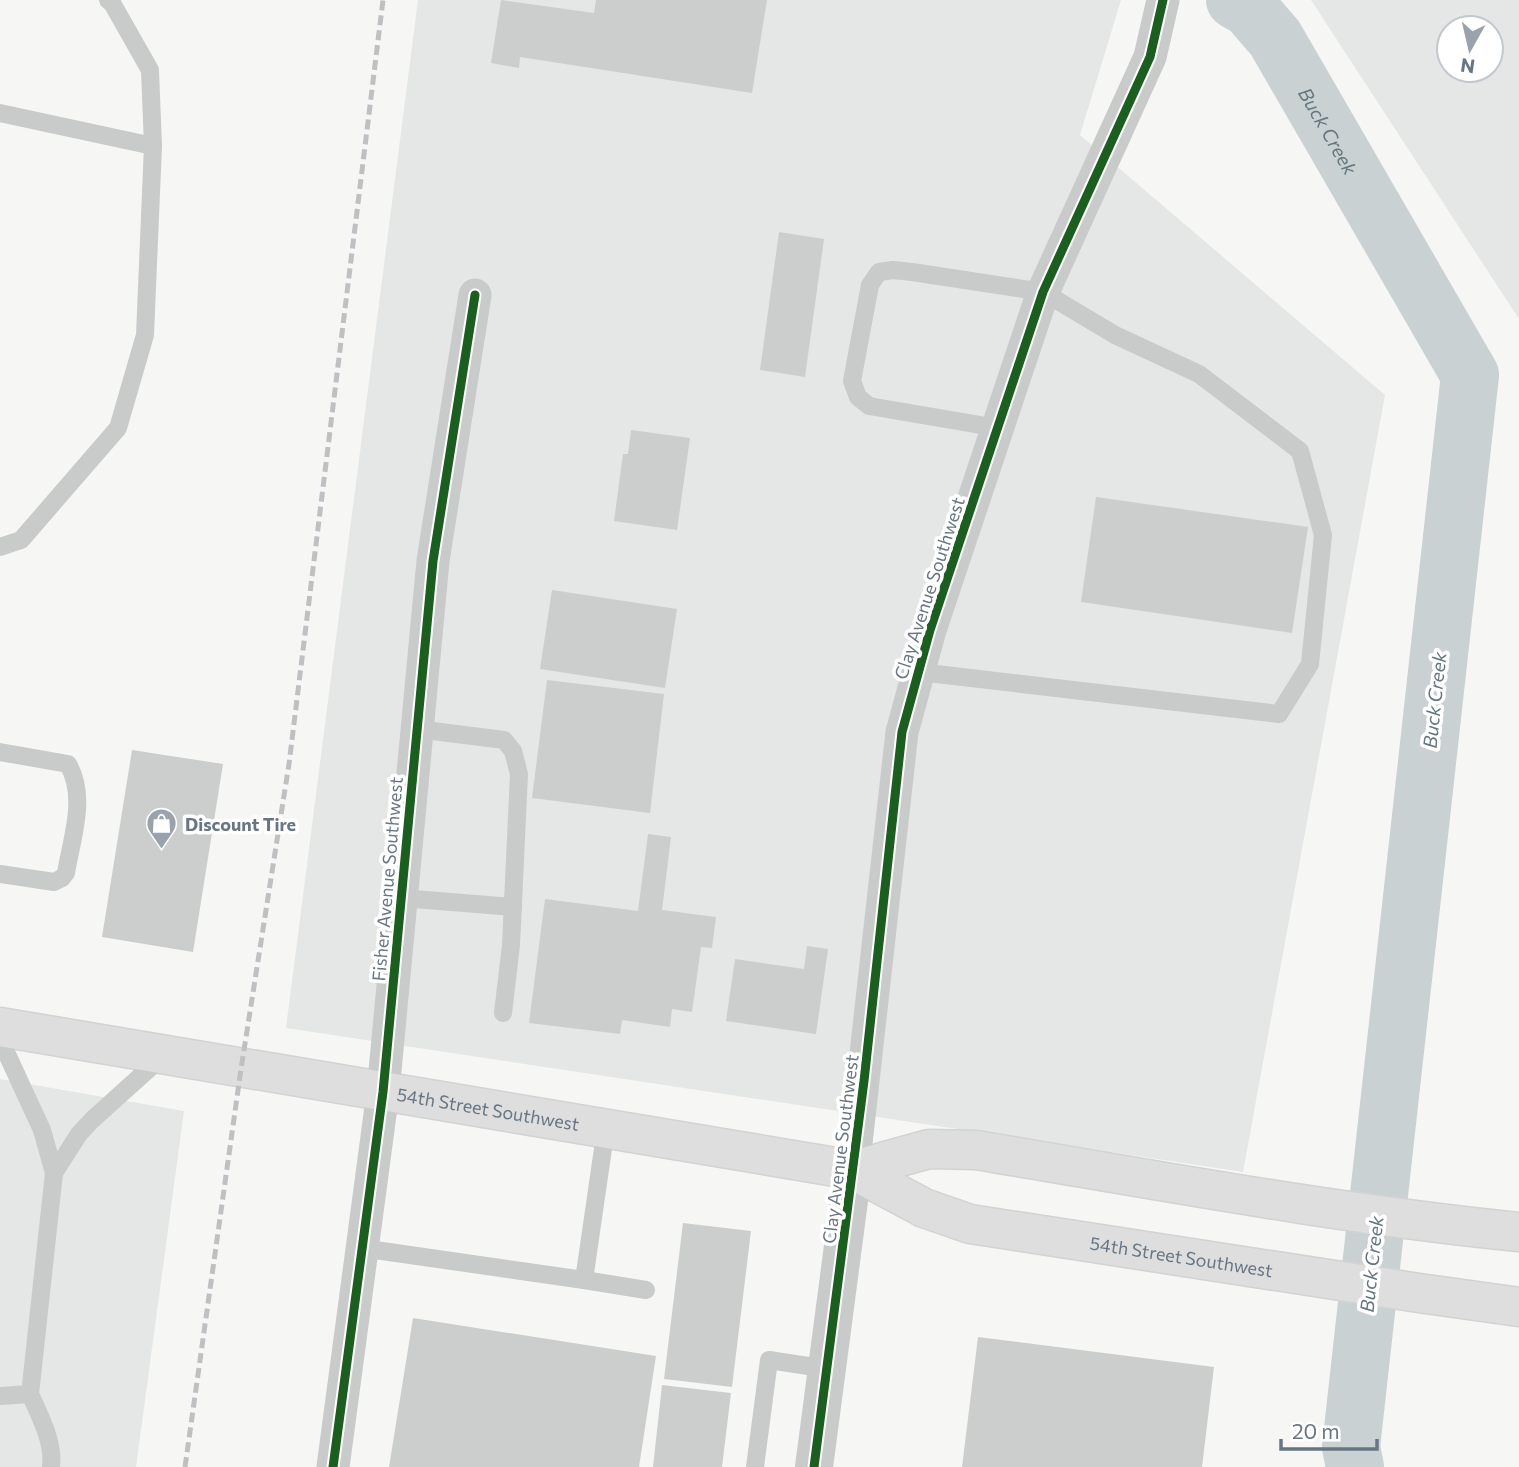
<svg xmlns="http://www.w3.org/2000/svg" width="1519" height="1467" font-family="Commissioner,sans-serif">
  <style>
    .built { fill: #e5e6e6; fill-rule: evenodd }
    .lines { fill: none; stroke-linecap: round; stroke-linejoin: round }
    .river { stroke: #cad1d3; stroke-width: 58 }
    .building { fill: #cccece }
    .secondary-casing { stroke: #d2d3d3; stroke-width: 41 }
    .service { stroke: #c9caca; stroke-width: 18 }
    .minor { stroke: #c9caca; stroke-width: 33 }
    .tertiary { stroke: #c9caca; stroke-width: 38 }
    .secondary { stroke: #dededf; stroke-width: 38 }
    .rail { stroke: #bfc0c2; stroke-width: 5; stroke-dasharray: 10 5; stroke-linecap: butt }
    .cycleway-casing { stroke: #fff; stroke-width: 13 }
    .cycleway { stroke: #1b5e20; stroke-width: 9 }
    .labels { text-anchor: middle; dominant-baseline: central; stroke-width: 7; stroke-linejoin: round; paint-order: stroke }
    .street-label { font-size: 18px; fill: #687683; stroke: #fff }
    .poi-label { font-size: 18px; font-weight: bold; fill: #687683; stroke: #fff; text-anchor: start }
    .water-label { font-size: 19px; font-style: italic; fill: #64777f; stroke: #fff }
  </style>
  <rect width="100%" height="100%" fill="#f6f6f5"/>
  <g class="built">
    <path d="M 418,0 L 1121,0 L 1080,135 L 1385,395 L 1243,1172 L 286,1028 Z"/>
    <path d="M 1311,0 L 1519,0 L 1519,319 ZM 1491,28 L 1491,70 L 1449,70 L 1449,28 Z"/>
    <path d="M 0,1079 L 184,1111 L 136,1467 L 0,1467 Z"/>
  </g>
  <g class="lines">
    <path class="river" id="s1" d="M 1235,0 L 1249,8 L 1275,38 L 1470,375 L 1351,1447 L 1355,1467"/>
  </g>
  <g class="building">
    <path d="M 501,0 L 594,13 L 596,0 L 767,0 L 752,93 L 520,57 L 519,68 L 491,63 Z"/>
    <path d="M 779,232 L 824,239 L 805,377 L 760,370 Z"/>
    <path d="M 631,430 L 690,438 L 677,530 L 614,521 L 623,454 L 628,454 Z"/>
    <path d="M 1096,497 L 1308,527 L 1292,633 L 1081,602 Z"/>
    <path d="M 552,590 L 677,609 L 665,688 L 540,669 Z"/>
    <path d="M 547,680 L 664,694 L 650,813 L 532,798 Z"/>
    <path d="M 132,750 L 223,764 L 193,952 L 102,937 Z"/>
    <path d="M 648,834 L 671,837 L 662,910 L 716,917 L 712,948 L 701,947 L 692,1012 L 672,1009 L 670,1027 L 622,1020 L 620,1034 L 529,1023 L 545,899 L 638,911 Z"/>
    <path d="M 807,946 L 828,949 L 816,1034 L 726,1021 L 735,959 L 804,969 Z"/>
    <path d="M 683,1223 L 751,1231 L 732,1387 L 664,1379 Z"/>
    <path d="M 413,1318 L 656,1356 L 639,1467 L 389,1467 Z"/>
    <path d="M 978,1337 L 1214,1367 L 1202,1467 L 962,1467 Z"/>
    <path d="M 662,1385 L 731,1393 L 722,1467 L 653,1467 Z"/>
  </g>
  <g class="lines">
    <defs>
      <g id="secondary">
        <path id="s2" d="M 0,1027 L 853,1170 L 924,1208 L 970,1224 L 1419,1293 L 1519,1307"/>
        <path d="M 853,1170 L 929,1149 L 976,1150 C 1157,1180 1337,1214 1519,1232"/>
      </g>
    </defs>
    <use href="#secondary" class="secondary-casing"/>
    <g class="service">
      <path d="M 0,113 L 153,146"/>
      <path d="M 0,547 L 21,540 L 118,428 L 145,335 L 153,146 L 150,70 L 112,3 L 108,0"/>
      <path d="M 919,672 L 1279,714 L 1310,664 L 1323,535 L 1300,451 L 1199,374 L 1115,335 L 1043,292 L 912,272 L 893,270 L 879,272 L 870,285 L 852,381 L 858,397 L 869,406 L 998,428"/>
      <path d="M 417,729 L 504,740 L 513,751 L 519,774 L 511,945 L 503,1013"/>
      <path d="M 0,752 L 68,764 C 87,797 72,837 66,873 L 62,878 L 54,882 L 0,874"/>
      <path d="M 401,898 L 513,907"/>
      <path d="M 0,1039 L 42,1130 L 54,1173 L 30,1394 C 40,1416 54,1442 51,1467"/>
      <path d="M 54,1173 L 79,1134 L 92,1120 L 163,1056"/>
      <path d="M 361,1248 L 584,1280 L 606,1128"/>
      <path d="M 584,1280 L 646,1290"/>
      <path d="M 0,1396 L 30,1394"/>
      <path d="M 755,1467 L 769,1360 L 828,1369"/>
    </g>
    <g class="minor">
      <path d="M 853,1170 L 902,732 L 930,630 L 1043,292 L 1150,57 L 1163,0"/>
      <path d="M 333,1467 L 383,1092 L 433,561 L 475,295"/>
    </g>
    <path class="tertiary" d="M 814,1467 L 853,1170"/>
    <use href="#secondary" class="secondary"/>
    <path class="rail" d="M 185,1467 L 241,1069 L 289,764 L 383,0"/>
    <defs>
      <g id="cycleway">
        <path d="M 333,1467 L 383,1092 L 433,561 L 475,295"/>
        <path d="M 814,1467 L 864,1081 L 902,732 L 930,630 L 1043,292 L 1150,57 L 1163,0"/>
      </g>
    </defs>
    <use href="#cycleway" class="cycleway-casing"/>
    <use href="#cycleway" class="cycleway"/>
  </g>
  <defs>
    <symbol id="shop-pin" viewBox="-11 -11 22 30"><path d="M0 17L-7.5 6A9.5 9.5 0 1 1 7.5 6Z" fill="#9aa3ab" stroke="#fff"/><path d="M-5-2.5h2.3a2.7 3.5 0 0 1 5.4 0H5L5.5 6h-11ZM-1.5-2.5h3a1.5 2.3 0 0 0-3 0Z" fill="#fff"/></symbol>
  </defs>
  <g fill-rule="evenodd">
    <use href="#shop-pin" x="144" y="806" width="35" height="47"/>
  </g>
  <g class="labels">
    <g class="street-label">
      <text transform="translate(929 588) rotate(-72)">Clay Avenue Southwest</text>
      <text transform="translate(387 879) rotate(-85)">Fisher Avenue Southwest</text>
      <text stroke="none"><textPath href="#s2" startOffset="495">54th Street Southwest</textPath></text>
      <text transform="translate(840 1149) rotate(-83)">Clay Avenue Southwest</text>
      <text stroke="none"><textPath href="#s2" startOffset="1208">54th Street Southwest</textPath></text>
    </g>
    <g class="poi-label">
      <text x="185" y="824">Discount Tire</text>
    </g>
    <g class="water-label">
      <text stroke="none"><textPath href="#s1" startOffset="163">Buck Creek</textPath></text>
      <text transform="translate(1434 700) rotate(-84)">Buck Creek</text>
      <text transform="translate(1371 1264) rotate(-84)">Buck Creek</text>
    </g>
  </g>
  <g transform="translate(1470 49) rotate(188)"><circle r="33" fill="#ffffff" stroke="#c3c8cd" stroke-width="2"/>
  <path d="M0-5L12 26L0 18L-12 26Z" fill="#9aa3ab"/>
  <text y="-10" font-size="19" font-weight="bold" text-anchor="middle" fill="#687683">N</text>
  </g>
  <path d="M1281 1439v10h96v-10" fill="none" stroke="#687683" stroke-width="3.5"/>
  <text x="1292" y="1439" font-size="21" fill="#687683" stroke="#ffffff" stroke-width="5" paint-order="stroke">20 m</text>
</svg>
